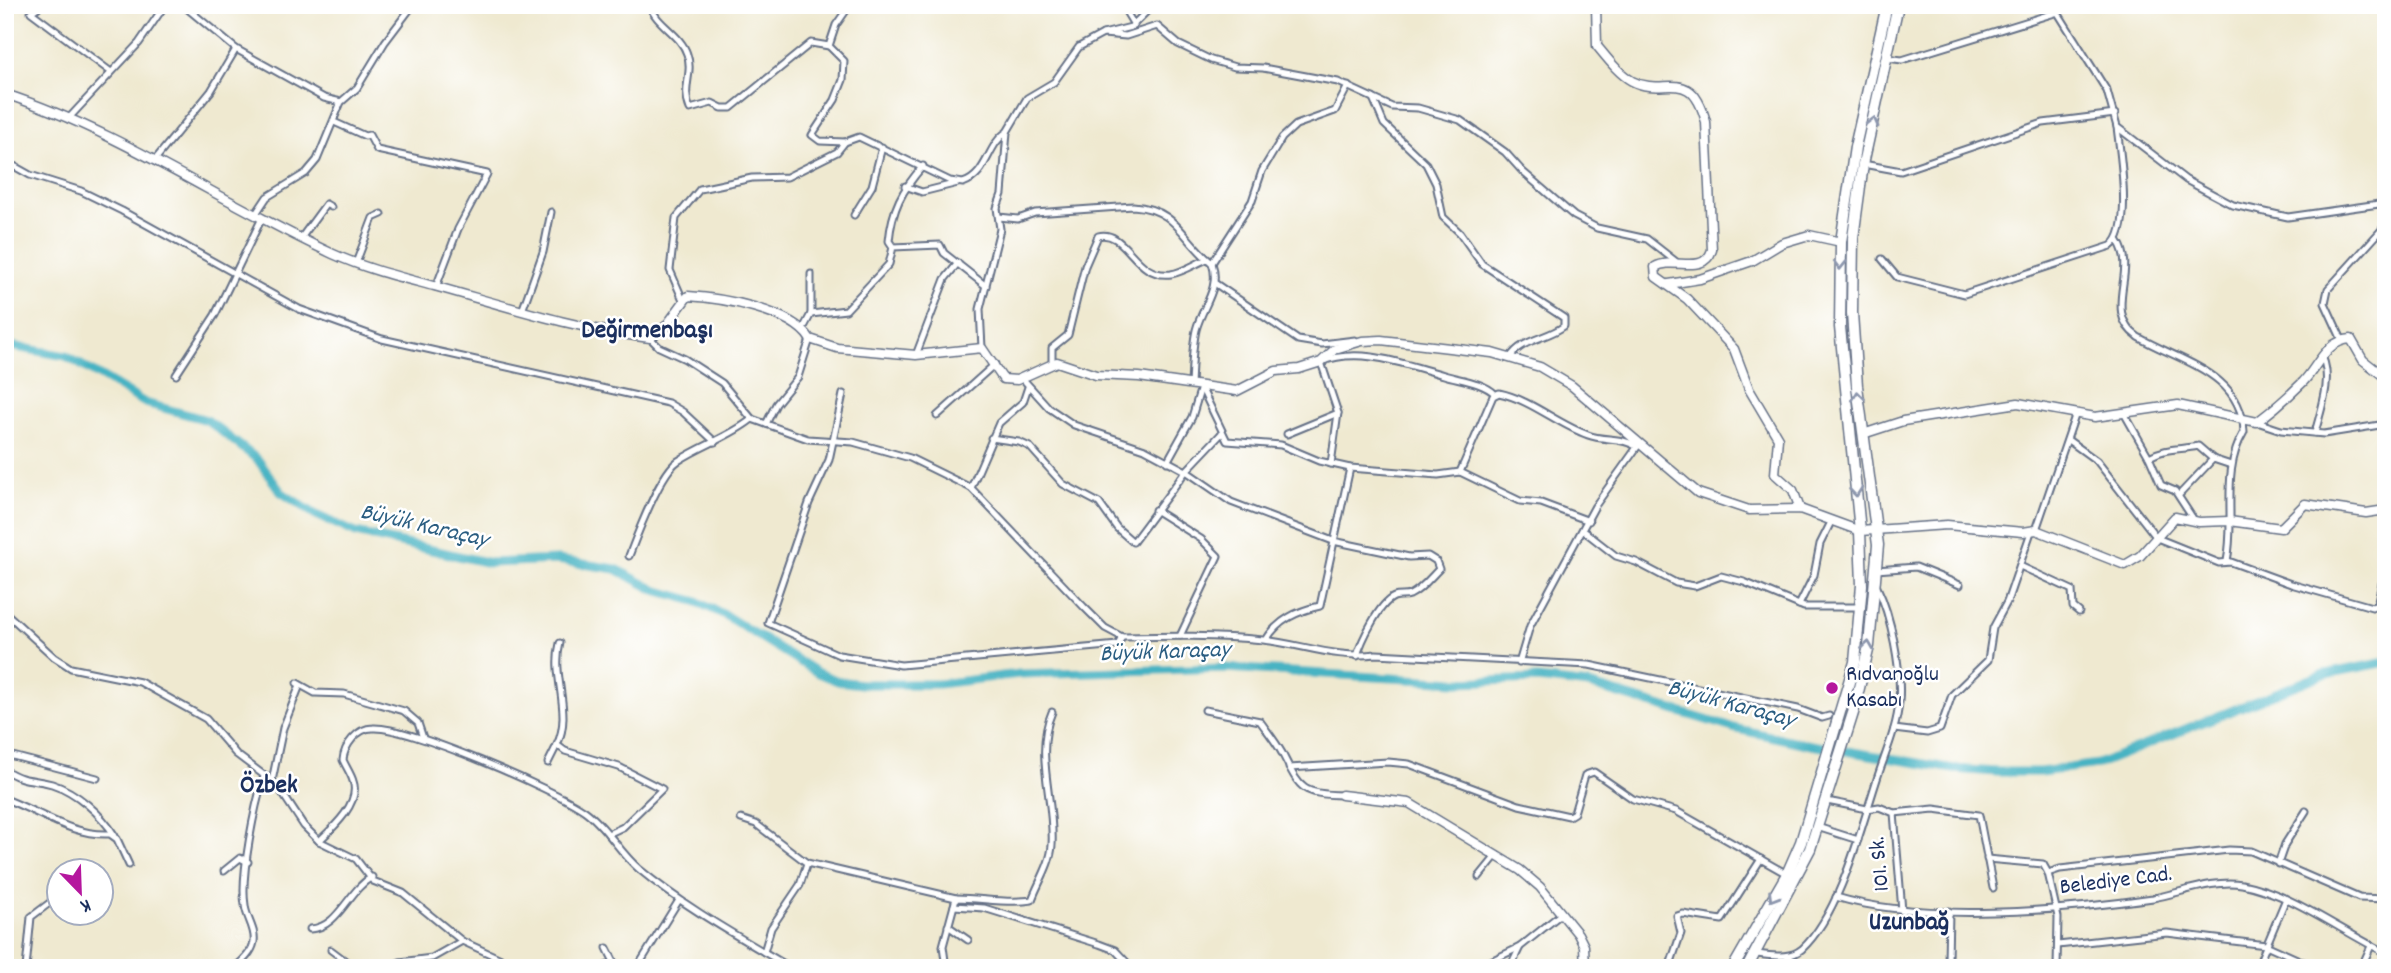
<svg xmlns="http://www.w3.org/2000/svg" width="2391" height="973" font-family="Dekko,sans-serif">
  <style>
    .lines { fill: none; stroke-linecap: round; stroke-linejoin: round }
    .river { stroke: #46b3c3; stroke-width: 9 }
    .street-casing { stroke: #657086; stroke-width: 9 }
    .secondary-casing { stroke: #657086; stroke-width: 11 }
    .highway-casing { stroke: #657086; stroke-width: 13 }
    .street { stroke: #fff; stroke-width: 5 }
    .secondary { stroke: #fff; stroke-width: 8 }
    .highway { stroke: #fff; stroke-width: 10 }
    .oneway { stroke: #8d97ae }
    .poi-dot { fill: #b5179e; stroke: #fff; stroke-width: 2.5 }
    .labels { text-anchor: middle; dominant-baseline: central; stroke-width: 5; stroke-linejoin: round; paint-order: stroke }
    .poi-label { font-size: 23px; fill: #1b2f5e; stroke: #fff; text-anchor: start }
    .street-label { font-size: 23px; fill: #1b2f5e; stroke: #fff }
    .water-label { font-size: 24px; font-style: italic; fill: #2a5d81; stroke: #fff }
    .quarter-label { font-size: 26px; font-weight: bold; fill: #1b2f5e; stroke: #fff }
  </style>
  <rect width="100%" height="100%" fill="#fff"/>
  <filter id="ink" filterUnits="userSpaceOnUse"><feTurbulence type="fractalNoise" baseFrequency=".0143" numOctaves="2"/><feDisplacementMap in="SourceGraphic" scale="14" xChannelSelector="R" yChannelSelector="G"/><feConvolveMatrix kernelMatrix="1 2 1 2 8 2 1 2 1" color-interpolation-filters="sRGB"/></filter>
  <filter id="wash" filterUnits="userSpaceOnUse"><feTurbulence type="fractalNoise" baseFrequency=".00686" numOctaves="4" result="noise"/><feDisplacementMap in="SourceGraphic" scale="28" xChannelSelector="R" yChannelSelector="G"/><feGaussianBlur stdDeviation="1.57" result="paint"/><feColorMatrix in="noise" values="0 0 0 0 0 0 0 0 0 0 0 0 0 0 0 0 0 1.4 0 .05"/><feComposite in="paint" operator="in"/></filter>
  <g filter="url(#wash)">
    <rect width="100%" height="100%" fill="#efe9d0"/>
    <g class="lines">
      <path class="river" d="M 5,345 L 66,356 L 145,403 L 207,420 L 258,460 L 281,492 L 316,515 L 356,533 L 490,563 L 557,560 L 616,569 L 655,590 L 695,601 L 723,614 L 818,673 L 838,681 L 861,684 L 938,684 L 1019,674 L 1226,668 L 1457,682 L 1538,679 L 1589,685 L 1733,728 L 1811,745 L 1954,769 L 1997,772 L 2040,772 L 2098,764 L 2321,675 L 2386,662"/>
    </g>
  </g>
  <g filter="url(#ink)">
    <g class="lines">
      <defs>
        <g id="street">
          <path d="M 41,5 L 31,12 L 111,72"/>
          <path d="M 183,5 L 236,49 L 324,98 L 341,102"/>
          <path d="M 650,5 C 655,24 681,34 687,54 C 694,73 681,88 690,109 L 712,103 L 722,108 L 731,108 L 811,43 L 829,46"/>
          <path d="M 1122,5 L 1134,25"/>
          <path d="M 2053,5 L 2107,91 L 2117,127 L 2186,180 L 2233,205 L 2288,217 L 2386,203"/>
          <path d="M 1103,34 L 1126,36 L 1157,26 L 1178,44 L 1211,60 L 1235,67 L 1263,68 L 1338,82 L 1392,107 L 1418,108 L 1460,120 L 1505,152 L 1523,172 L 1574,216 L 1597,228 L 1647,239 L 1679,264"/>
          <path d="M 1887,58 L 1902,60 L 2058,12"/>
          <path d="M 1373,98 L 1384,124 L 1426,164 L 1436,184 L 1443,217 L 1460,233 L 1482,264 L 1564,318 L 1564,326 C 1547,339 1521,339 1510,358"/>
          <path d="M 68,119 L 139,43 L 165,5"/>
          <path d="M 334,122 L 365,136 L 369,135 L 377,150 L 487,174 L 458,229 L 436,287"/>
          <path d="M 1007,132 L 1027,98 L 1054,82 L 1079,47 L 1103,34 L 1131,27 L 1153,5"/>
          <path d="M 845,142 L 820,141 L 812,135 L 835,100 L 843,80 L 844,61 L 829,46 L 836,25 L 850,5"/>
          <path d="M 5,161 L 30,175 L 81,191 L 122,211 L 299,309 L 382,339 L 668,403 L 683,412 L 715,442"/>
          <path d="M 154,161 L 211,91 L 236,49"/>
          <path d="M 1863,164 L 1901,171 L 2043,123 L 2115,114"/>
          <path d="M 905,186 L 922,192 L 958,183"/>
          <path d="M 255,215 L 267,197 L 306,173 L 317,160 L 341,102 L 357,88 L 385,42 L 413,5"/>
          <path d="M 854,215 L 872,186 L 882,147"/>
          <path d="M 999,217 L 1018,219 L 1035,213 L 1133,206 C 1177,209 1182,239 1212,263 C 1221,289 1202,306 1196,330 C 1192,348 1192,367 1191,385"/>
          <path d="M 301,238 L 326,204 L 331,207"/>
          <path d="M 2118,241 C 2139,272 2101,311 2138,337 C 2181,362 2242,373 2244,432 C 2220,472 2236,518 2227,561"/>
          <path d="M 893,247 L 889,241 C 892,209 902,190 923,166"/>
          <path d="M 1882,259 L 1897,277 L 1964,294 L 2111,246 C 2133,231 2120,153 2117,127"/>
          <path d="M 356,263 L 373,218 L 382,214"/>
          <path d="M 1212,263 L 1252,201 L 1262,171 L 1282,138 L 1296,125 L 1335,111 L 1348,86"/>
          <path d="M 811,274 L 811,314"/>
          <path d="M 1216,284 L 1298,340 L 1322,344 L 1355,340"/>
          <path d="M 683,300 L 670,270 L 676,218 L 700,189 L 752,178 L 787,177 L 837,152 L 845,142 L 859,137 L 950,181 L 963,183 C 988,175 987,144 1007,132 L 1002,194 L 997,208 L 1000,229 L 980,309 L 982,348"/>
          <path d="M 522,311 L 543,252 L 551,212"/>
          <path d="M 803,329 L 811,314 L 846,310 L 889,264 L 893,247 L 940,245 L 944,253 L 986,286"/>
          <path d="M 650,338 L 659,347 L 685,359 L 722,383 L 752,419 L 808,439 L 853,442 L 910,458 L 971,488 L 1084,607 L 1105,628 L 1122,637 C 1169,636 1216,635 1263,640 C 1301,644 1337,659 1376,654 L 1589,665 L 1798,709 L 1822,718 L 1829,716"/>
          <path d="M 2342,340 L 2325,303 L 2328,289 L 2386,225"/>
          <path d="M 916,355 L 945,279 L 958,263"/>
          <path d="M 1052,362 L 1052,348 L 1068,335 L 1085,266 L 1098,236 C 1127,229 1134,279 1171,274 C 1183,272 1195,264 1207,259"/>
          <path d="M 176,375 L 215,315 L 262,218"/>
          <path d="M 1022,378 L 1049,408 L 1074,425 L 1145,449 L 1186,471 L 1231,502 L 1333,541 L 1409,557 L 1428,556 L 1436,561 L 1439,569 C 1431,577 1421,590 1410,595 C 1405,597 1399,595 1394,597 C 1379,603 1361,642 1357,656"/>
          <path d="M 1201,387 L 1227,441 L 1281,445 L 1319,461 L 1350,468 L 1438,475 L 1460,472 L 1520,501 L 1541,503 L 1589,521"/>
          <path d="M 843,394 L 829,460 L 809,503 L 768,623 L 839,655 L 901,665 L 1118,645 L 1122,637"/>
          <path d="M 2124,413 L 2149,457 L 2161,485 L 2175,491 L 2194,520"/>
          <path d="M 937,416 L 995,364"/>
          <path d="M 2257,422 L 2281,430 L 2324,434 L 2386,424"/>
          <path d="M 766,424 L 776,404 L 798,377 L 810,339"/>
          <path d="M 2315,433 C 2321,409 2333,379 2322,356"/>
          <path d="M 1287,434 L 1338,413"/>
          <path d="M 991,438 L 1019,442 L 1030,447 L 1063,484 L 1099,503 L 1117,528 L 1133,542 L 1186,471 L 1222,433"/>
          <path d="M 2068,440 L 2097,461 L 2157,538 L 2219,563 L 2231,562 L 2291,584 L 2372,607 L 2377,605 L 2386,566"/>
          <path d="M 2149,457 C 2167,447 2180,450 2198,446 L 2213,459 L 2231,465"/>
          <path d="M 1167,462 L 1192,417 L 1201,387"/>
          <path d="M 1331,464 L 1338,413 L 1321,362 C 1360,346 1406,365 1444,375 C 1460,380 1483,382 1495,394"/>
          <path d="M 1460,472 L 1493,396 L 1499,393 C 1532,400 1557,424 1588,435 C 1604,441 1621,437 1636,446"/>
          <path d="M 971,488 L 999,423 L 1023,402 L 1028,387"/>
          <path d="M 2179,495 L 2213,459"/>
          <path d="M 1155,510 L 1201,539 L 1218,556 L 1180,636"/>
          <path d="M 2036,530 L 2076,413"/>
          <path d="M 1584,531 L 1616,556 L 1636,562 L 1676,583 L 1695,586 L 1721,576 L 1744,582 L 1804,607 L 1859,607"/>
          <path d="M 629,556 C 637,535 660,473 678,461 C 702,445 730,437 752,419"/>
          <path d="M 2020,566 L 2072,590 L 2073,607 L 2079,612"/>
          <path d="M 1876,570 L 1916,567 L 1960,585"/>
          <path d="M 1799,605 L 1814,575 L 1820,544 L 1832,520"/>
          <path d="M 5,612 L 54,657 L 71,668 L 140,682 L 206,719 L 236,754 L 277,785 L 304,826 L 319,841 L 356,859 L 373,881 L 403,893 L 462,941 L 501,959 L 511,968"/>
          <path d="M 1266,640 C 1278,620 1297,611 1320,606 L 1350,468"/>
          <path d="M 560,643 C 551,678 573,711 557,745 L 565,751 L 619,767 L 662,789 L 623,827 L 608,834"/>
          <path d="M 1519,663 L 1530,626 L 1595,506 L 1640,443"/>
          <path d="M 297,683 L 315,693 L 344,694 L 404,711 L 418,723 L 423,738"/>
          <path d="M 1205,710 L 1260,721 C 1267,731 1276,742 1282,753 C 1300,788 1300,794 1342,795"/>
          <path d="M 1894,729 L 1927,733 L 1940,729 L 1952,695 L 1988,660 L 1993,628 L 2007,602 L 2031,532"/>
          <path d="M 5,754 L 97,778"/>
          <path d="M 548,763 L 557,745"/>
          <path d="M 1289,768 L 1388,762 L 1409,764 L 1519,805 L 1569,816 L 1574,813 L 1585,775 L 1594,772 L 1633,799 L 1676,811 L 1787,874"/>
          <path d="M 5,770 C 26,783 32,778 52,784 C 77,792 101,814 115,836"/>
          <path d="M 272,781 L 283,728 L 300,685"/>
          <path d="M 5,799 C 41,812 71,836 110,834 L 117,839 L 129,865"/>
          <path d="M 1827,801 L 1867,809 L 1879,807 L 1894,813 L 1934,809 L 1979,815 L 1993,888"/>
          <path d="M 5,811 L 6,799"/>
          <path d="M 1894,813 L 1902,911"/>
          <path d="M 741,819 L 756,824 L 807,863 L 956,898"/>
          <path d="M 1817,827 L 1858,840"/>
          <path d="M 319,841 C 333,828 361,803 353,781 C 351,774 346,767 343,760 C 344,746 357,728 373,728 C 408,726 554,789 585,811 C 607,827 619,852 639,869 C 686,908 739,937 791,968"/>
          <path d="M 1987,859 L 2043,864 L 2048,873"/>
          <path d="M 2278,864 L 2285,844 L 2306,811"/>
          <path d="M 224,871 L 240,858 L 248,862"/>
          <path d="M 1479,877 L 1496,856"/>
          <path d="M 1836,897 C 1921,923 2064,911 2153,898 C 2181,893 2214,879 2242,884 C 2293,894 2339,930 2386,953"/>
          <path d="M 954,906 L 984,908 L 1099,944 L 1115,950 L 1132,968"/>
          <path d="M 1949,911 L 1948,961 L 1964,964 L 1966,968"/>
          <path d="M 948,926 L 968,940"/>
          <path d="M 310,929 C 339,928 348,890 372,877"/>
          <path d="M 2058,945 L 2167,933 L 2266,945 L 2317,968"/>
          <path d="M 607,948 L 615,964"/>
          <path d="M 331,950 L 355,968"/>
          <path d="M 764,952 L 771,928 L 800,885 L 807,863"/>
          <path d="M 1755,954 C 1771,955 1789,960 1802,949 C 1840,914 1861,828 1877,779 C 1885,754 1897,728 1899,702 C 1902,670 1891,615 1877,587"/>
          <path d="M 1787,957 L 1808,968"/>
          <path d="M 26,968 L 31,917 L 60,895"/>
          <path d="M 205,968 L 207,968"/>
          <path d="M 234,968 C 243,961 252,953 254,942 C 256,929 246,918 245,905 C 240,876 255,805 264,776"/>
          <path d="M 389,968 L 400,962 L 432,958 L 462,941"/>
          <path d="M 600,968 L 611,964 L 618,968"/>
          <path d="M 637,968 L 679,900"/>
          <path d="M 946,968 L 943,946 L 956,898 C 981,898 1008,904 1032,900 C 1038,883 1051,864 1052,845 C 1055,802 1034,753 1052,712"/>
          <path d="M 1476,968 L 1520,947 L 1561,914"/>
          <path d="M 1510,968 L 1520,947"/>
          <path d="M 1669,968 L 1681,933 L 1677,916 L 1683,914 L 1722,920 L 1761,859"/>
          <path d="M 2057,968 L 2058,917 L 2048,873 L 2060,869 L 2229,850 L 2251,851 L 2359,898 L 2386,899"/>
          <path d="M 2257,968 L 2285,901"/>
          <path d="M 2361,968 L 2371,946"/>
        </g>
        <g id="secondary">
          <path d="M 1596,5 L 1597,46 C 1607,58 1618,73 1632,81 C 1664,98 1691,64 1706,122 L 1712,250 C 1703,276 1674,256 1655,267 L 1656,277 L 1687,299 L 1734,349 L 1749,389 L 1778,438 L 1775,474 L 1793,490 L 1800,509"/>
          <path d="M 5,94 C 122,132 222,203 333,254 C 366,269 400,277 434,286 C 506,306 576,329 650,338 L 666,326 L 688,296 C 721,298 792,310 810,339 L 837,348 L 916,355 L 982,348 L 1003,379 L 1017,380 L 1057,362 L 1096,375 L 1139,377 L 1237,391 L 1276,371 L 1299,369 L 1321,362 L 1335,349 L 1362,341 L 1381,340 L 1492,353 L 1540,367 L 1572,386 L 1698,493 L 1749,510 L 1800,509 L 1860,531 L 1947,525 L 2023,532 L 2036,530 L 2125,565 L 2140,556 L 2175,517 L 2199,522 L 2229,521 L 2281,528 L 2305,504 L 2366,513 L 2386,510"/>
          <path d="M 1669,284 L 1700,279 L 1752,261 L 1782,243 L 1809,235 L 1841,242"/>
          <path d="M 1863,434 L 1903,421 L 2018,403 L 2095,417 L 2178,405 L 2257,422 C 2273,410 2289,396 2303,382 C 2319,365 2325,341 2351,339 L 2363,360 L 2386,378"/>
          <path d="M 1342,795 L 1409,803 L 1520,870 L 1540,887 L 1578,934 L 1584,946 L 1585,968"/>
        </g>
        <g id="highway">
          <path d="M 1733,968 L 1787,874 L 1801,842 L 1855,662 L 1862,585 L 1860,531 L 1840,327 L 1841,242 L 1855,147 L 1887,5"/>
          <path d="M 1747,968 L 1810,849 L 1853,713 L 1869,646 L 1878,545 L 1857,386 L 1852,313 L 1853,238 L 1863,164 L 1898,5"/>
        </g>
      </defs>
      <use href="#street" class="street-casing"/>
      <use href="#secondary" class="secondary-casing"/>
      <use href="#highway" class="highway-casing"/>
      <use href="#street" class="street"/>
      <use href="#secondary" class="secondary"/>
      <use href="#highway" class="highway"/>
    </g>
    <defs><path id="oneway-chevron" d="M-2-3.5L2.5 0L-2 3.5" fill="none" stroke-width="1.6" stroke-linecap="round" stroke-linejoin="round" transform="scale(1.75)"/></defs>
    <g class="oneway">
      <use href="#oneway-chevron" transform="translate(1873 122) rotate(-76)"/>
      <use href="#oneway-chevron" transform="translate(1840 265) rotate(91)"/>
      <use href="#oneway-chevron" transform="translate(1858 396) rotate(-97)"/>
      <use href="#oneway-chevron" transform="translate(1856 492) rotate(84)"/>
      <use href="#oneway-chevron" transform="translate(1868 646) rotate(-82)"/>
      <use href="#oneway-chevron" transform="translate(1773 897) rotate(121)"/>
    </g>
  </g>
  <circle class="poi-dot" cx="1832" cy="688" r="7"/>
  <g class="labels">
    <g class="poi-label">
      <text x="1846" y="675">Rıdvanoğlu<tspan x="1846" dy="26">Kasabı</tspan></text>
    </g>
    <g class="street-label">
      <text transform="translate(1881 864) rotate(-95)">101. Sk.</text>
      <text transform="translate(2116 882) rotate(-7)">Belediye Cad.</text>
    </g>
    <g class="water-label">
      <text transform="translate(424 527) rotate(13)">Büyük Karaçay</text>
      <text transform="translate(1165 653) rotate(-2)">Büyük Karaçay</text>
      <text transform="translate(1731 705) rotate(15)">Büyük Karaçay</text>
    </g>
    <g class="quarter-label">
      <text x="647" y="331">Değirmenbaşı</text>
      <text x="269" y="786">Özbek</text>
      <text x="1909" y="923">Uzunbağ</text>
    </g>
  </g>
  <rect width="2391" height="973" fill="none" stroke="#fff" stroke-width="28"/>
  <g transform="translate(80 892) rotate(157)"><circle r="33" fill="#ffffff" stroke="#a4acbf" stroke-width="2"/>
  <path d="M0-5L12 26L0 18L-12 26Z" fill="#b5179e"/>
  <text y="-10" font-size="19" font-weight="bold" text-anchor="middle" fill="#1b2f5e">K</text>
  </g>
</svg>
